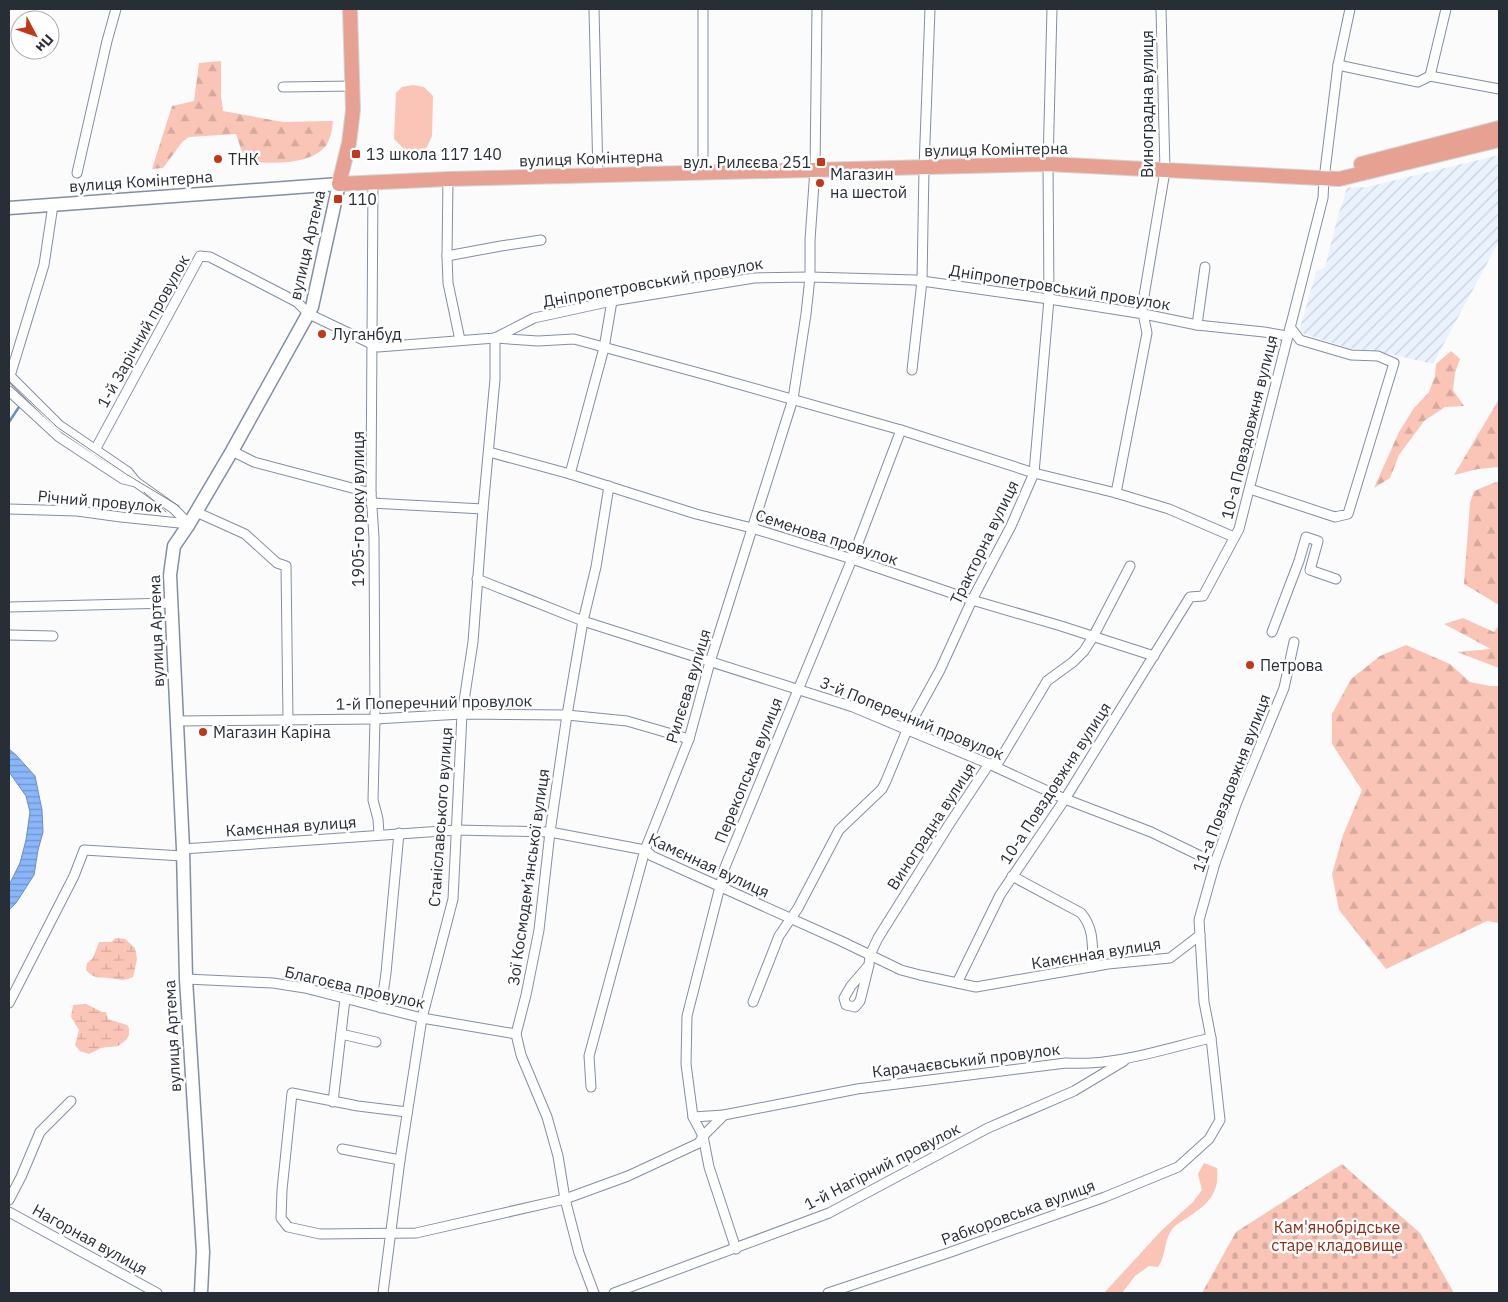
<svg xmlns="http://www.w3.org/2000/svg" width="1508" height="1302" font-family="'IBM Plex Sans',sans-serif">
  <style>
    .industrial { fill: url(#industrial-furrows) }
    .green { fill: #fac4b7 }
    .forest { fill: url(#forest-firs) }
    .wetland { fill: url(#wetland-marsh) }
    .cemetery { fill: url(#cemetery-stones) }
    .water { fill: url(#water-rules); stroke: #6d8dbf }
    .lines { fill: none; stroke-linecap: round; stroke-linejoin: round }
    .stream { stroke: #6d8dbf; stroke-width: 2.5 }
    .street-casing { stroke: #828fa3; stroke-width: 11 }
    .secondary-casing { stroke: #828fa3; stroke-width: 15 }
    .primary-casing { stroke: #d4d5d7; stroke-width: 16 }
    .street { stroke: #fff; stroke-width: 9 }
    .secondary { stroke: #fff; stroke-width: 12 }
    .primary { stroke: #e6a192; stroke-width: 14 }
    .tram { stroke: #808488; stroke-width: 1 }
    .poi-dot { fill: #c13717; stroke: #fff; stroke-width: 2 }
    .labels { text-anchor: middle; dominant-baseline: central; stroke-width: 5; stroke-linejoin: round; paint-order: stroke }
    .street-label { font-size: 16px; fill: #282e36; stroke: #fff }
    .poi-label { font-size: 16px; fill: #282e36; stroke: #fff; text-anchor: start }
    .park-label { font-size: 16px; fill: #8f2b15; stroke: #fff }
  </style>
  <defs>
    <pattern id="industrial-furrows" width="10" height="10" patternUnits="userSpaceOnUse" patternTransform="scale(1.25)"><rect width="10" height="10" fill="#eaf2fd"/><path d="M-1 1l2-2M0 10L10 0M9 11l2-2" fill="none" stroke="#c9d0d9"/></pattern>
    <pattern id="forest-firs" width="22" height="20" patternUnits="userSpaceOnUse" patternTransform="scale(1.25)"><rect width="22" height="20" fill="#fac4b7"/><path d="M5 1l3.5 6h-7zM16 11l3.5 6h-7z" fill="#d6a99e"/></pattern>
    <pattern id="wetland-marsh" width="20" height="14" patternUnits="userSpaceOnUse" patternTransform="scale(1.25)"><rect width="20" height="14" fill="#fac4b7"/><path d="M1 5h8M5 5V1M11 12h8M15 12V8" fill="none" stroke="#d6a99e"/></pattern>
    <pattern id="cemetery-stones" width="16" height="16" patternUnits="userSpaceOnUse" patternTransform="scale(1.25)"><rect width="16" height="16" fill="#fac4b7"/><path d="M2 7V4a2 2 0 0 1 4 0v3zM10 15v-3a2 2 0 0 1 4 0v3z" fill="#d6a99e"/></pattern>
    <pattern id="water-rules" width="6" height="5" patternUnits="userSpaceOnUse" patternTransform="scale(1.25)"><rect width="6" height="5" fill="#8ab6fa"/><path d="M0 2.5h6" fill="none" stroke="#7194cb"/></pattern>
  </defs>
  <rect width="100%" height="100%" fill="#fbfbfb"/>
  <path class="industrial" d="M 1499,155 L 1499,241 L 1433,364 L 1377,351 L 1348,348 L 1299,332 L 1316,272 L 1325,267 L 1338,216 L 1347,188 L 1367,187 Z"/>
  <g class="green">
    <path d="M 413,85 L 424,87 L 433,96 L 432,136 L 426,149 L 415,151 L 405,150 L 394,139 L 396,93 L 402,87 Z"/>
    <path d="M 1204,1163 L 1217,1168 C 1220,1194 1207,1205 1187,1218 C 1182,1221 1177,1224 1174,1227 C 1163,1239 1167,1255 1158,1267 L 1149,1266 L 1135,1276 L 1122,1293 L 1104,1293 L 1162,1230 L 1193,1202 L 1202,1190 L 1198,1174 Z"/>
  </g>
  <g class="forest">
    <path d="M 221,61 L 221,96 L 223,111 L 283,122 L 333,121 C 332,129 331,137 327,144 C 313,166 268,164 245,161 L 236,134 L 189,137 L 183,141 L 163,168 L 152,169 L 172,106 L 194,101 L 199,63 Z"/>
    <path d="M 1451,351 L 1460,359 L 1455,373 L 1453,390 L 1464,406 L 1445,407 L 1424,421 L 1399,455 L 1390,478 L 1374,488 L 1399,432 L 1414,408 L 1429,392 L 1435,376 L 1436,364 Z"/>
    <path d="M 1499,399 L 1499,467 L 1478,469 L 1454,475 Z"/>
    <path d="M 1496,482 L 1499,482 L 1499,605 L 1464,584 L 1470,503 L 1474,491 Z"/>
    <path d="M 1463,618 L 1494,632 L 1499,625 L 1499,668 L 1457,652 L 1491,649 L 1444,624 Z"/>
    <path d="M 1406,645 L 1450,664 L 1470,682 L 1490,686 L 1499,686 L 1499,923 L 1487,921 L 1386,969 L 1339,910 L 1332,874 L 1343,835 L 1362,790 L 1332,744 L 1332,714 L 1351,679 L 1380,656 Z"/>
  </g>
  <g class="wetland">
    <path d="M 116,938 L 125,939 L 135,948 L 137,959 L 133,977 C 123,982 118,979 108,978 C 98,977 94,979 86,970 L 87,963 L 93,958 L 99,942 L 111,942 Z"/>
    <path d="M 86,1004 L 102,1012 L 106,1012 L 108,1019 L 127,1025 L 129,1028 L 129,1035 L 126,1040 L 118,1046 L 101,1048 L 89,1054 L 80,1051 L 75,1045 L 79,1030 L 71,1017 L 73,1005 Z"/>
  </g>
  <path class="cemetery" d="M 1342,1164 L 1420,1233 L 1454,1293 L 1202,1293 L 1236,1232 Z"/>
  <path class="water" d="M 9,749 L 16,755 L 35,776 L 42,810 L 43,832 L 38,850 L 34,875 L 16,903 L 9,910 L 9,885 L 20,863 L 26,840 L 30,812 L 26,796 L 9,772 Z"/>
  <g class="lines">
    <path class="stream" d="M 9,422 L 19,407"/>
    <defs>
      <g id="street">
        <path d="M 594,9 L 598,176"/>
        <path d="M 1338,65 L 1418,82 L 1430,76 L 1499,89"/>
        <path d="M 1430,76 L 1446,9"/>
        <path d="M 283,87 L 353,86"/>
        <path d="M 703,172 L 703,9"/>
        <path d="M 77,173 L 107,41 L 116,9"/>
        <path d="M 448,179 L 447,256 L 448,283 L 460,340"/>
        <path d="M 373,182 L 371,493 L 374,537 L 375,719 L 373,800 L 378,819 L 379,834"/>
        <path d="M 447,256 L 501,246 L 541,240"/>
        <path d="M 1197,325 L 1205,267"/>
        <path d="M 495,338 L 534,318 L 612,301 L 754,278 L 810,277 L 915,280 L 1049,299 L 1144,314 L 1197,325 L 1264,332 L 1287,336"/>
        <path d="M 912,370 L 922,281 L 924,168 L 930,9"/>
        <path d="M 9,375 L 59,425 L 128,472 L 136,482 L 174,509 L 189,524"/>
        <path d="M 10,376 L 44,265 L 53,205"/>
        <path d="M 9,391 L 59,437 L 123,479 L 136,482"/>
        <path d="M 95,450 L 200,256 L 210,257 L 297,302 L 309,314 L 378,347 L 495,338 L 538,341 L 574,339 L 710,376 L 901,430 L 1034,473 L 1116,493 L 1169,509 L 1234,537"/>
        <path d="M 232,451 L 254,462 L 371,493"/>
        <path d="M 489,452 L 570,474 L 696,514 L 752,528 L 852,559 L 972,600 L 1061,626 L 1154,656"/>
        <path d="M 570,474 L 604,348 L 612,301"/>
        <path d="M 1250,489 L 1335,517 L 1348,514 L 1394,363 L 1378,356 L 1351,355 L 1300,340 L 1290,327"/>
        <path d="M 1116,493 L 1147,333 L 1142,308 L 1165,171 L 1161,9"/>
        <path d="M 371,503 L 483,509"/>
        <path d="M 9,509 L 77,511 L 121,517 L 189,524"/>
        <path d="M 196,512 L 245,534 L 277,563 L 286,566 L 288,720"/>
        <path d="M 477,579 L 583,621 L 853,707 L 989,764 L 1065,799 L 1151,832 L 1215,863"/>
        <path d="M 9,607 L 171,603"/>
        <path d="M 1272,632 L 1299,561 L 1306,537 L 1318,541 L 1310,570 L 1336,579"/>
        <path d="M 9,635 L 53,636"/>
        <path d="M 176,721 L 375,719 L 462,714 L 567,715 L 627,721 L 689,739"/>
        <path d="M 989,764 L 998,763 L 1047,681 L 1073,662 L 1084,651 L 1093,637 L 1130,566"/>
        <path d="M 183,849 L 457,830 L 550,832 L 645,850 L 652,856 L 841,941 L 901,970 L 920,975 L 976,987 L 1108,964 L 1170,958 L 1200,935"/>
        <path d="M 1012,876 L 1081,913 C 1095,929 1092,948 1093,967"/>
        <path d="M 869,965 L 860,1001 L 855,1007 L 846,1005 L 844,998 L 851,986 L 869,965 L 870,955 L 878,938 L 950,823 L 989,764"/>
        <path d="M 186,979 L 273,983 L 305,988 L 422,1018 L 516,1034"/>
        <path d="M 957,983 L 1000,895 L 1065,799 L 1190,597 L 1203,596 L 1239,529 L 1323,198 L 1324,179 L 1338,65 L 1350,9"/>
        <path d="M 753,1002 L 779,936 L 798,908 L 839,830 L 882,789 L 886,781 L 907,730 L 940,670 L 972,600 L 1011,526 L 1034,473 L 1049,299 L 1048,164 L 1052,9"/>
        <path d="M 9,1003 L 74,876 L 84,850 L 182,856"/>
        <path d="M 381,1008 L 386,973 L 399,833"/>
        <path d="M 341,1034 L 376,1042"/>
        <path d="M 591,1087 L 589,1056 L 645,850 L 689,739 L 710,662 L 793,399 L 806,314 L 810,277 L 810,240 L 815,169 L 817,9"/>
        <path d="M 333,1102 L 345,999"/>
        <path d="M 407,1112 L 358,1106 L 292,1093 L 282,1190 L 281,1218 L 288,1227 L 320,1234 L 416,1233 L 565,1199 L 628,1176 L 699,1143 L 703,1136 L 724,1115 L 857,1089 L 1066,1063 C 1116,1066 1163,1049 1211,1038"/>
        <path d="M 693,1117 L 724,1115"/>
        <path d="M 342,1149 L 400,1160"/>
        <path d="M 9,1200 L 21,1177 L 40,1132 L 71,1101"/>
        <path d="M 9,1212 L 157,1293"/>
        <path d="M 736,1249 L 709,1167 L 703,1136 L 693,1117 L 686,1064 L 687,1016 L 725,867 L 852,559 L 901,430"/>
        <path d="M 383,1293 L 400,1160 L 422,1018 L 453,899 L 462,714 L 473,642 L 483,509 L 495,379 L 495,338"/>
        <path d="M 594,1293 L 579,1253 L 565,1199 L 558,1156 L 547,1117 L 521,1055 L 516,1034 L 526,995 L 539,930 L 550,832 L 567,715 L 583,621 L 596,567 L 609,486"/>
        <path d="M 614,1293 L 829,1213 L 988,1128 L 1074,1091 L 1124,1061"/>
        <path d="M 828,1293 L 948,1253 L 1105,1197 L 1178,1167 L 1209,1139 L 1220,1120 L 1211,1038 L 1204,1002 L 1199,920 L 1215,863 L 1237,802 L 1284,688 L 1294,642"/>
      </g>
      <path id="secondary" d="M 9,208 L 339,184 L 312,307 L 232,451 L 189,524 L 174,546 L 170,575 L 183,849 L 186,979 L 203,1252 L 201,1293"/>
      <g id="primary">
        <path d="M 350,9 L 353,110 L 349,143 L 339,184 L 448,179 L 1048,164 L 1339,179 L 1499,140"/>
        <path d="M 1361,164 L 1499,128"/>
      </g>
    </defs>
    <use href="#street" class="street-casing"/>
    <use href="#secondary" class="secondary-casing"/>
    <use href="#primary" class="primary-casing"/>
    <use href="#street" class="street"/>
    <use href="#secondary" class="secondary"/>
    <use href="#primary" class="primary"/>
    <g class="tram">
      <path d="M 9,381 L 57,427 L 126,474 L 179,506"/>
      <path d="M 144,492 L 166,512"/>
    </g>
  </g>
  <g class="poi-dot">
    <rect x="351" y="149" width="10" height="10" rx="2.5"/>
    <circle cx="218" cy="159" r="5"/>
    <rect x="816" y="157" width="10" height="10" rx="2.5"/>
    <circle cx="820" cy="183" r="5"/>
    <rect x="333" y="194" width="10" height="10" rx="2.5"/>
    <circle cx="322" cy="334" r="5"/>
    <circle cx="1250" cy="665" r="5"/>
    <circle cx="203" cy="732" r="5"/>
  </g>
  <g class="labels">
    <g class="street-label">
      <text transform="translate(1147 104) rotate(-90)">Виноградна вулиця</text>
      <text transform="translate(996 149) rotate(-1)">вулиця Комінтерна</text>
      <text transform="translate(591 158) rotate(-2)">вулиця Комінтерна</text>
      <text transform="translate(141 181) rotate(-4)">вулиця Комінтерна</text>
      <text transform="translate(307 245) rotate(-77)">вулиця Артема</text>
      <text transform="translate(653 282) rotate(-10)">Дніпропетровський провулок</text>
      <text transform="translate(1060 287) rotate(9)">Дніпропетровський провулок</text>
      <text transform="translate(143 331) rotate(-61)">1-й Зарічний провулок</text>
      <text transform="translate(1249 427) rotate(-76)">10-а Повздовжня вулиця</text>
      <text transform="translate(100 501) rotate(5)">Річний провулок</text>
      <text transform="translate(358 509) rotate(-90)">1905-го року вулиця</text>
      <text transform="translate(827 537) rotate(18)">Семенова провулок</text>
      <text transform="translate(984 542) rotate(-64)">Тракторна вулиця</text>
      <text transform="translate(156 631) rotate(-92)">вулиця Артема</text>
      <text transform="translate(688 686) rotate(-73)">Рилєєва вулиця</text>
      <text transform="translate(434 702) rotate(-1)">1-й Поперечний провулок</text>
      <text transform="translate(912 718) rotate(22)">3-й Поперечний провулок</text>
      <text transform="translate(748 770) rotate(-68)">Перекопська вулиця</text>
      <text transform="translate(1055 783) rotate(-57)">10-а Повздовжня вулиця</text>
      <text transform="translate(1231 783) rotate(-69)">11-а Повздовжня вулиця</text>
      <text transform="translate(440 817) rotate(-86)">Станіславського вулиця</text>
      <text transform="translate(291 826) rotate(-4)">Камєнная вулиця</text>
      <text transform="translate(931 826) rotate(-57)">Виноградна вулиця</text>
      <text transform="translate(709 865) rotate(25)">Камєнная вулиця</text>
      <text transform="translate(528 877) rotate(-82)">Зої Космодем’янської вулиця</text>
      <text transform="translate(1096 953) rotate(-9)">Камєнная вулиця</text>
      <text transform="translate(355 987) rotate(13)">Благоєва провулок</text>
      <text transform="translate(172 1036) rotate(-93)">вулиця Артема</text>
      <text transform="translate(966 1060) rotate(-7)">Карачаєвський провулок</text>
      <text transform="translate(882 1166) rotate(-27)">1-й Нагірний провулок</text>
      <text transform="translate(1018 1212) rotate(-20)">Рабкоровська вулиця</text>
      <text transform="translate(90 1239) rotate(29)">Нагорная вулиця</text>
    </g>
    <g class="poi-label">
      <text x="366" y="154">13 школа 117 140</text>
      <text x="228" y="159">ТНК</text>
      <text x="811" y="162" text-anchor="end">вул. Рилєєва 251</text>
      <text x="830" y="174">Магазин<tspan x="830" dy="18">на шестой</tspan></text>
      <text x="348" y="199">110</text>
      <text x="332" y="334">Луганбуд</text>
      <text x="1260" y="665">Петрова</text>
      <text x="213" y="732">Магазин Каріна</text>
    </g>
    <g class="park-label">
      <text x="1337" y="1227">Кам'янобрідське<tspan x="1337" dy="18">старе кладовище</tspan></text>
    </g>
  </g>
  <rect width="1508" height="1302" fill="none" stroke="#282e36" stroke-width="20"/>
  <g transform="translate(35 35) rotate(131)"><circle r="24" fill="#ffffff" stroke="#a9abaf"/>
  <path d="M0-4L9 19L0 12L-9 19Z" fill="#c13717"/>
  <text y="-8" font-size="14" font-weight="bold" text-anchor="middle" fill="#282e36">Пн</text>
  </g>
</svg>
